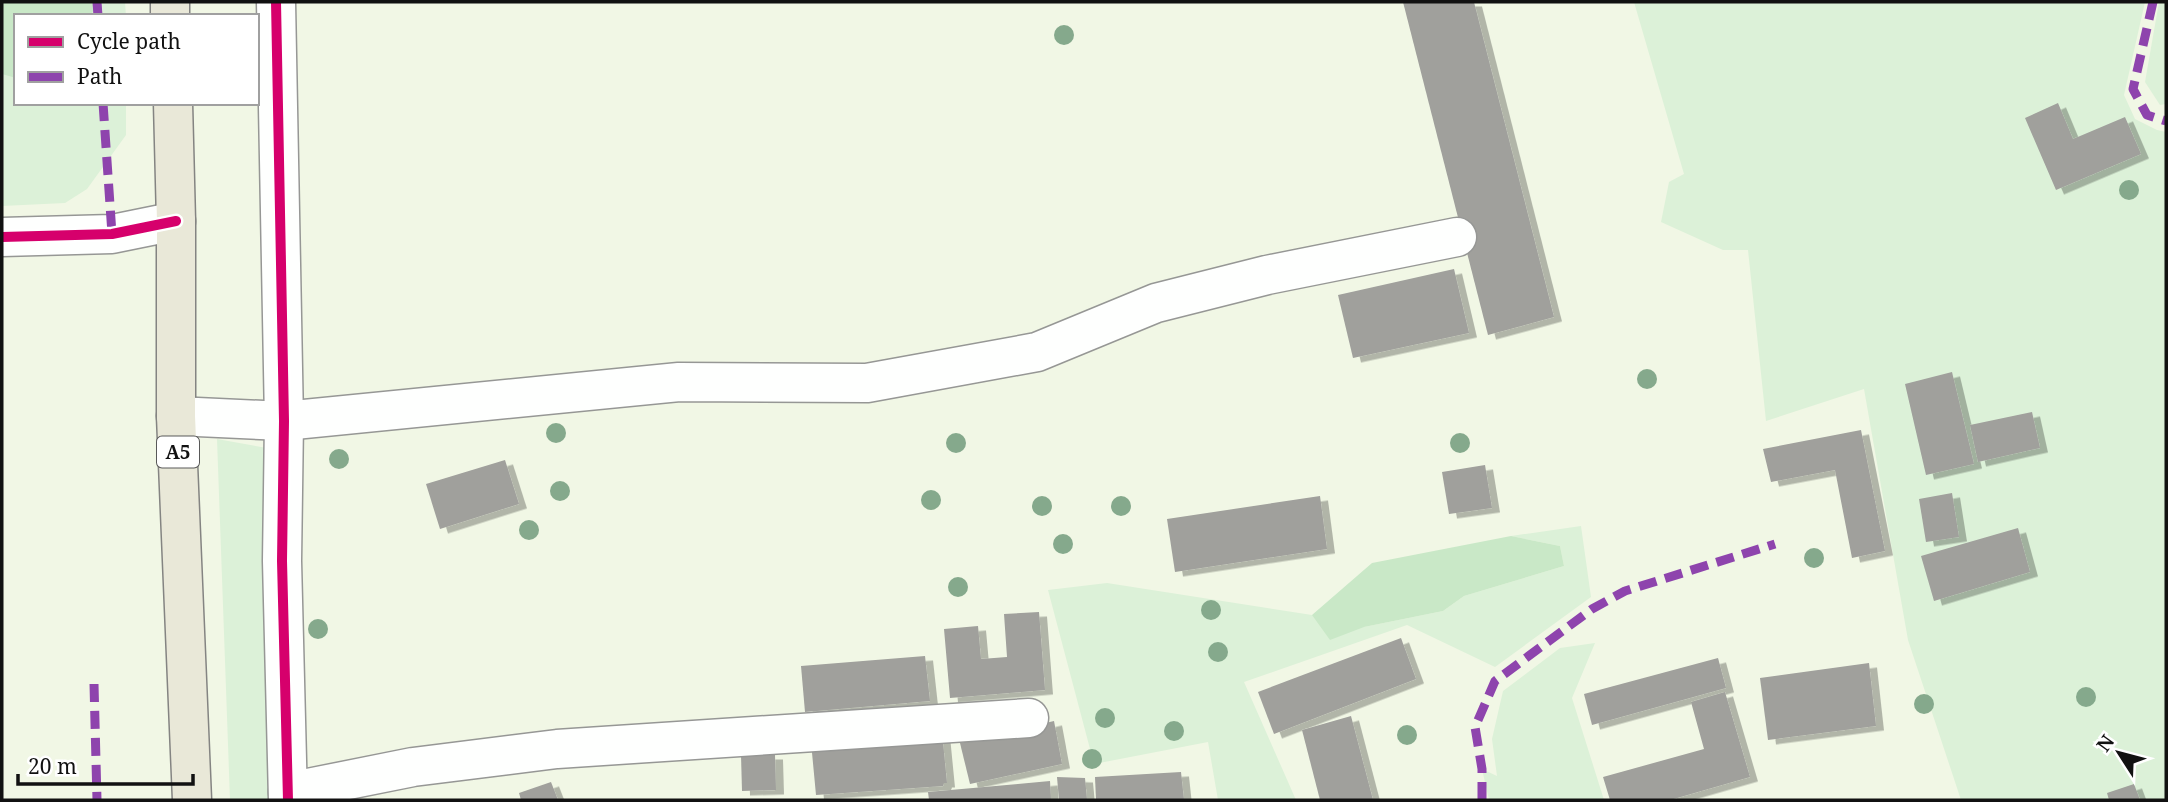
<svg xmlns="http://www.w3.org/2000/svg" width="2168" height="802" font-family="'Noto Serif',serif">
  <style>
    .farmland { fill: #f1f7e5; fill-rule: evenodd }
    .green { fill: #dcf1d8 }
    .forest { fill: #c9e8c7 }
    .building { fill: #a0a09c; filter: url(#shadow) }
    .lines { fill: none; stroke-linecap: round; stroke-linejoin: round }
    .minor-casing { stroke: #969795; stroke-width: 41 }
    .highway-casing { stroke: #848482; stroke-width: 41 }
    .minor { stroke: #fefffe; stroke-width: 38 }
    .highway { stroke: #e9e8d8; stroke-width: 38 }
    .quiet { stroke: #8e44ad; stroke-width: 9; stroke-dasharray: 18 9; stroke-linecap: butt }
    .cycleway-casing { stroke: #fff; stroke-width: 15 }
    .cycleway { stroke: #d6006c; stroke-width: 10 }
    .tree { fill: #85a98c }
    .labels { text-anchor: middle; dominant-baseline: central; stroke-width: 7; stroke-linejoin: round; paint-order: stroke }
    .shield { fill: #fff; stroke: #585858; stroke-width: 2 }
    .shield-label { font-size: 19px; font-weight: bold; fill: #111 }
  </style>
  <defs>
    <filter id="shadow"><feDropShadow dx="8" dy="4.5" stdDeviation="0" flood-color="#0004"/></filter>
  </defs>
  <rect width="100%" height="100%" fill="#fbfcf7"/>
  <path class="farmland" d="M 2,2 L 2166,2 L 2166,800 L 2,800 ZM 16,16 L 257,16 L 257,103 L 16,103 Z"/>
  <g class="green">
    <path d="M 2,2 L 125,2 L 126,16 L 16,16 L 16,103 L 126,103 L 126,135 L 87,189 L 65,203 L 2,206 Z"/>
    <path d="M 1634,2 L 2145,2 L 2124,95 L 2135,119 L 2157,130 L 2166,132 L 2166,800 L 1961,800 L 1908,640 L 1864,389 L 1766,421 L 1748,250 L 1723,250 L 1661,222 L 1669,182 L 1684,174 Z"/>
    <path d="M 2159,2 L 2166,2 L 2166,104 L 2160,105 L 2145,82 Z"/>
    <path d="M 217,439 L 267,448 L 276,800 L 230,800 Z"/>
    <path d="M 1581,526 L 1591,597 L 1495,667 L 1407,625 L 1244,682 L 1296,800 L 1218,800 L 1208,742 L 1094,764 L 1048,590 L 1107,583 L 1312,615 L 1364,627 L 1443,611 L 1464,596 L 1564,566 L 1560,546 L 1511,536 Z"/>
    <path d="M 1595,643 L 1572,698 L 1604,800 L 1489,800 L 1482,769 L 1497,776 L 1492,739 L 1503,691 L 1560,648 Z"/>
  </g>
  <g class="forest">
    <path d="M 2,2 L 99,2 L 90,16 L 16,16 L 16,78 L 2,74 Z"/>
    <path d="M 1511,536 L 1560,546 L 1564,566 L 1464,596 L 1443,611 L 1364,627 L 1330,640 L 1312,615 L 1372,563 Z"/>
  </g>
  <g class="building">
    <path d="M 1403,2 L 1474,2 L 1554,317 L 1488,335 Z"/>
    <path d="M 2058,103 L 2073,139 L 2125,117 L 2141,154 L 2056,190 L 2025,118 Z"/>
    <path d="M 1454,269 L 1469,333 L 1353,358 L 1338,295 Z"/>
    <path d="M 1952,372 L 1974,464 L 1926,475 L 1905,384 Z"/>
    <path d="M 2032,412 L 2040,448 L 1978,462 L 1970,425 Z"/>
    <path d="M 1861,430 L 1885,551 L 1852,558 L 1835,470 L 1771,482 L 1763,449 Z"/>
    <path d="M 505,460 L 519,504 L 440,529 L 426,484 Z"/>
    <path d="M 1485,465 L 1492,508 L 1449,514 L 1442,472 Z"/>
    <path d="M 1952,493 L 1959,537 L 1926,542 L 1919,499 Z"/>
    <path d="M 1320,496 L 1327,549 L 1175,572 L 1167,519 Z"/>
    <path d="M 2018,528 L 2030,572 L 1934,601 L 1921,556 Z"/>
    <path d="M 1039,612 L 1045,690 L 950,698 L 944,629 L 978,626 L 981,659 L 1007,657 L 1004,614 Z"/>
    <path d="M 1401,638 L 1416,679 L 1274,734 L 1258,692 Z"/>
    <path d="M 925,656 L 930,701 L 805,712 L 801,666 Z"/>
    <path d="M 1718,658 L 1726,688 L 1592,725 L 1584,694 Z"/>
    <path d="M 1869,663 L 1876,726 L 1768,740 L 1760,678 Z"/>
    <path d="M 1725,692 L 1750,777 L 1670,800 L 1610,800 L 1603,777 L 1704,749 L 1691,702 Z"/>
    <path d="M 1351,716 L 1373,800 L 1320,800 L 1302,730 Z"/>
    <path d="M 1054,721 L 1062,764 L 970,784 L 960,743 Z"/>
    <path d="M 942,732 L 947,783 L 944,783 L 943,786 L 816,795 L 811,742 Z"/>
    <path d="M 741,755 L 775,755 L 776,790 L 742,791 Z"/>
    <path d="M 1181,772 L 1184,800 L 1096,800 L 1095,777 Z"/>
    <path d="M 1057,777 L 1085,778 L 1087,800 L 1059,800 Z"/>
    <path d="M 1050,781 L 1051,800 L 929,800 L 928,792 Z"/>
    <path d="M 551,782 L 558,800 L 521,800 L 519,793 Z"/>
    <path d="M 2134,784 L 2140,800 L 2109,800 L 2107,793 Z"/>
  </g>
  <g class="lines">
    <defs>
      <g id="minor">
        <path d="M 276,2 L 284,421 L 282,561 L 288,800"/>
        <path d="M 2,237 L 112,234 L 176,221"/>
        <path d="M 176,416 L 284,421 L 679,382 L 867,383 L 1037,352 L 1156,303 L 1267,275 L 1457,237"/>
        <path d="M 288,792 L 413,767 L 557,749 L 1029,718"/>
      </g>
      <g id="highway">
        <path d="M 170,2 L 170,16"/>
        <path d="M 173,103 L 176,221 L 176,416 L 192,800"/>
      </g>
    </defs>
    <use href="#minor" class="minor-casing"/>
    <use href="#highway" class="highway-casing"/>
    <use href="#minor" class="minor"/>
    <use href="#highway" class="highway"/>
    <g class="quiet">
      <path d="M 97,2 L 98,16"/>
      <path d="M 2153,2 L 2133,89 L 2147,115 L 2166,121"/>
      <path d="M 103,103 L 112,234"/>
      <path d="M 94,684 L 97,800"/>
      <path d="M 1482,800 L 1482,769 L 1475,727 L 1495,681 L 1592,609 L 1625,591 L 1775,544"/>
    </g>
    <defs>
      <g id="cycleway">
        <path d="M 276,2 L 284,421 L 282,561 L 288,800"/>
        <path d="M 2,237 L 112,234 L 176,221"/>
      </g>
    </defs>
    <use href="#cycleway" class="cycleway-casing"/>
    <use href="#cycleway" class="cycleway"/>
  </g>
  <g class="tree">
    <circle cx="1064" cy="35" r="10"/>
    <circle cx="2129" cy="190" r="10"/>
    <circle cx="1647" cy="379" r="10"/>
    <circle cx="556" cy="433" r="10"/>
    <circle cx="956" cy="443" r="10"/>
    <circle cx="1460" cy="443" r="10"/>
    <circle cx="339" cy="459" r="10"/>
    <circle cx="560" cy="491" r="10"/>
    <circle cx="931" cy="500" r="10"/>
    <circle cx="1042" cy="506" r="10"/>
    <circle cx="1121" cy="506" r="10"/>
    <circle cx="529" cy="530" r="10"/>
    <circle cx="1063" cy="544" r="10"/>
    <circle cx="1814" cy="558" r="10"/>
    <circle cx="958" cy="587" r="10"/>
    <circle cx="1211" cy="610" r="10"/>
    <circle cx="318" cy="629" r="10"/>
    <circle cx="1218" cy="652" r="10"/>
    <circle cx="2086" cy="697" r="10"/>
    <circle cx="1924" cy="704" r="10"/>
    <circle cx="1105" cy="718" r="10"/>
    <circle cx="1174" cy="731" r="10"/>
    <circle cx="1407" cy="735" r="10"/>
    <circle cx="1092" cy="759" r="10"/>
  </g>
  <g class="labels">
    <rect class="shield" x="157" y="436.5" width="42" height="31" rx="5"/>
    <g class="shield-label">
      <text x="178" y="452">A5</text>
    </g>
  </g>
  <rect width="2168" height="802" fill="none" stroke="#111111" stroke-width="7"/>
  <rect x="14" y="14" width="245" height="91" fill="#ffffff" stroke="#a0a0a0" stroke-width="2"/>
  <rect x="28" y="37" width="35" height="10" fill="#d6006c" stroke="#a0a0a0" stroke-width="2"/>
  <text x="77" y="49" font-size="21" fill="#111111">Cycle path</text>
  <rect x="28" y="72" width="35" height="10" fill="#8e44ad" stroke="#a0a0a0" stroke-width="2"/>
  <text x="77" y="84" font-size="21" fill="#111111">Path</text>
  <g transform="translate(2119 753) rotate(306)" stroke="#ffffff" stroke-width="5" paint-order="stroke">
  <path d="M0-5L12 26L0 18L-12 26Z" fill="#111111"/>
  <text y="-10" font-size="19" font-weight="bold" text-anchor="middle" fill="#111111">N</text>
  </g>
  <path d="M18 774v10h175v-10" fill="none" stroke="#111111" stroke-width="3.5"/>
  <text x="28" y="774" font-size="21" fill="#111111" stroke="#ffffff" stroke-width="5" paint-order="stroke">20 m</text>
</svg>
